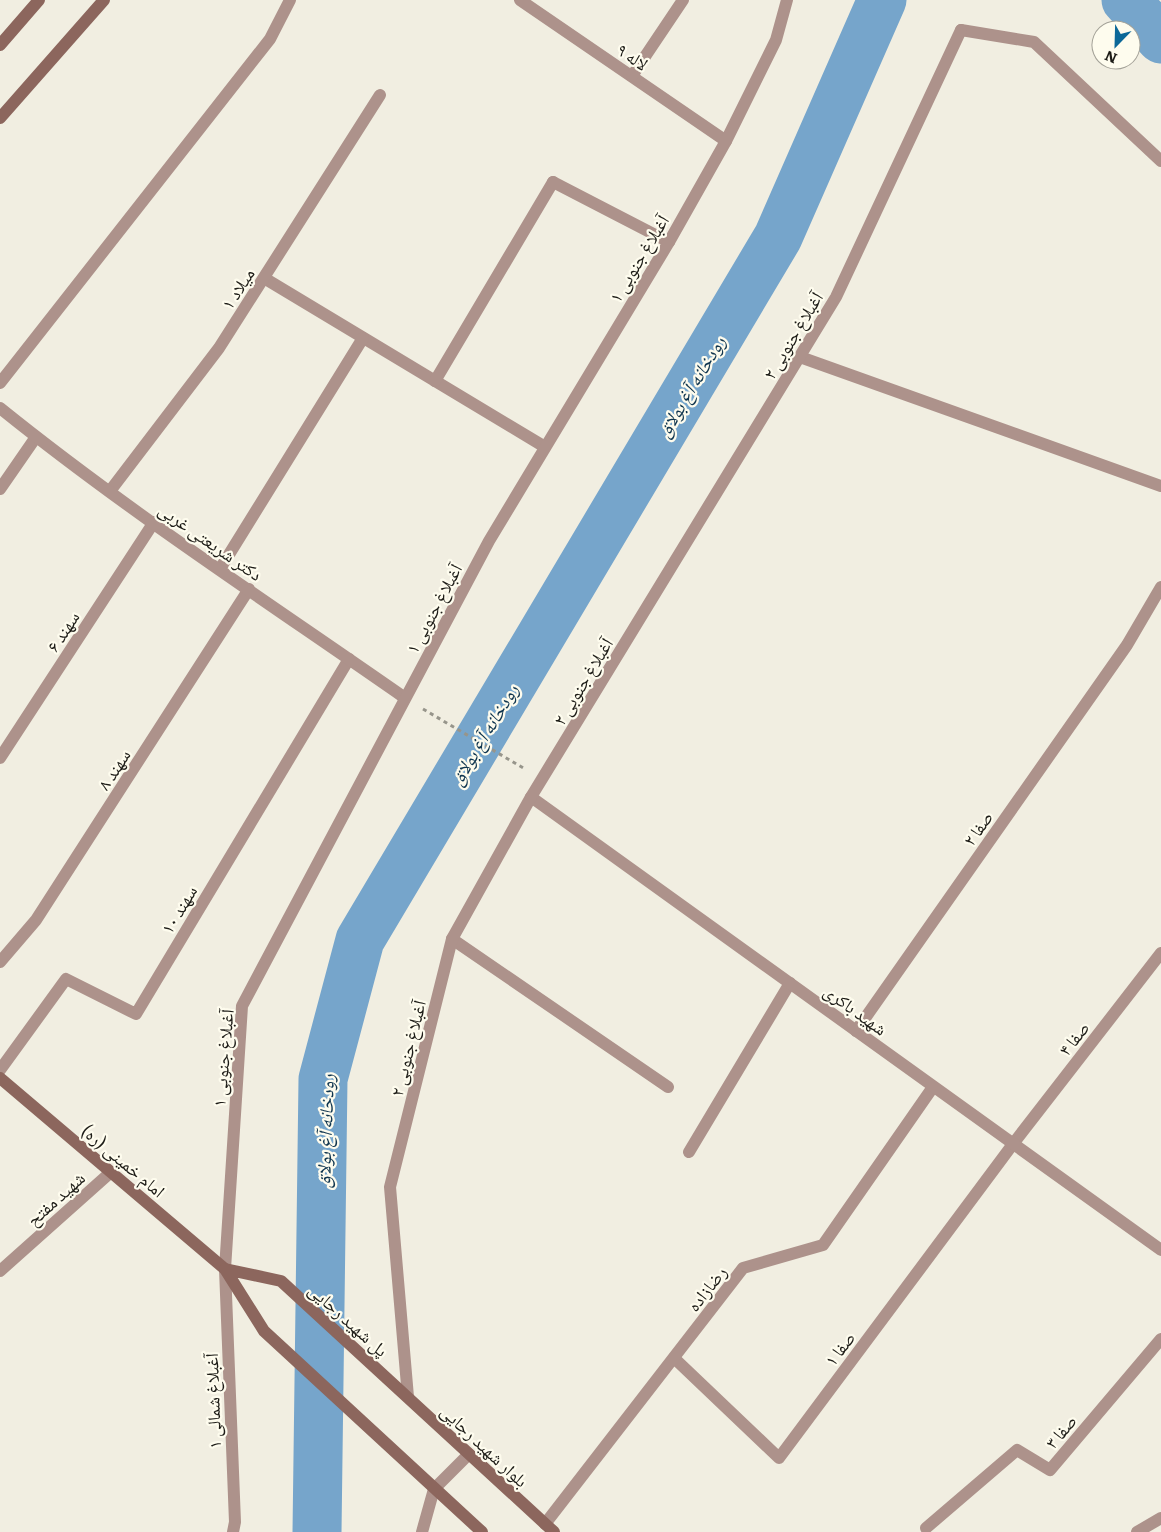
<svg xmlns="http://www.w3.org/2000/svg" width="1161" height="1532" font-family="Literata,'Noto Naskh Arabic',serif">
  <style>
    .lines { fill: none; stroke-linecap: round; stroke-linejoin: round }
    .river { stroke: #76a5cb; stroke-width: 49 }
    .path { stroke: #97958b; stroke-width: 3; stroke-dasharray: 4 4; stroke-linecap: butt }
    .service { stroke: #ad928b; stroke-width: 12 }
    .minor { stroke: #ad928b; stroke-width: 12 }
    .tertiary { stroke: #ad928b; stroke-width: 12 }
    .secondary { stroke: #8c665d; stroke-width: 12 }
    .labels { text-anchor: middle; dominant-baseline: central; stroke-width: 4.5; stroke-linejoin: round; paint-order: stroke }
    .street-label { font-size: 18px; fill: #1c1b16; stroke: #fefcee }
    .water-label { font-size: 19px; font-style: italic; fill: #0f354f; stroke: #fefcee }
  </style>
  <rect width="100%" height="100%" fill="#f1eee1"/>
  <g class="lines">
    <g class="river">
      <path d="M 1126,0 L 1161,39"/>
      <path d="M 317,1532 L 323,1079 L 360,940 L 778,237 L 882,0"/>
    </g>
    <path class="path" d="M 423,709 L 525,769"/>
    <g class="service">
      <path d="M 520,0 L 726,141"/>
      <path d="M 632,76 L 683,0"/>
      <path d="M 264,278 L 545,447"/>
      <path d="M 435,381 L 553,182"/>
      <path d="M 0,383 L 270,39 L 290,0"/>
      <path d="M 220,569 L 363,338"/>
      <path d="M 0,1070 L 66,979 L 136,1014 L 349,659"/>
    </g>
    <g class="minor">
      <path d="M 961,30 L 1034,42 L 1161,161"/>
      <path d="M 553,182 L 669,242"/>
      <path d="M 800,357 L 1161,486"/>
      <path d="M 0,489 L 36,437"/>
      <path d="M 110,491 L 219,348 L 380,95"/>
      <path d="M 0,758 L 154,522"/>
      <path d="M 452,939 L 668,1087"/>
      <path d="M 0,962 L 36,920 L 249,589"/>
      <path d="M 856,1031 L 1127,645 L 1161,587"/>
      <path d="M 689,1152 L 790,983"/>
      <path d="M 0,1271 L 111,1172"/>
      <path d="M 674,1358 L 779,1458 L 1013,1144 L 1161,953"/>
      <path d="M 545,1524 L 743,1268 L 823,1245 L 933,1087"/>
      <path d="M 926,1528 L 1017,1450 L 1050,1470 L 1161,1339"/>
    </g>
    <g class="tertiary">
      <path d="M 0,408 C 129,512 269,603 405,698"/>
      <path d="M 531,797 L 1161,1250"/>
      <path d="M 408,1397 L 390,1187 L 452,939 L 531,797 L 836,297 L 961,30"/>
      <path d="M 233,1532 L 235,1522 L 225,1269 L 242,1006 L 489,541 L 669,242 L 726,141 L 776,40 L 787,0"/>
      <path d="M 422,1532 L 434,1489 L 469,1454"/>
      <path d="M 1137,1532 L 1161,1518"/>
    </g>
    <g class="secondary">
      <path d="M 0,45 L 39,0"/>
      <path d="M 0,118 L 104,0"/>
      <path d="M 0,1078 L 225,1269"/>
      <path d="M 482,1532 L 264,1331 L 225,1269 L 281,1281 L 554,1532"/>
    </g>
  </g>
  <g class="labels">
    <g class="street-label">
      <text transform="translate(633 56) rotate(34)">لاله ۹</text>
      <text transform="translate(638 258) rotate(-59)">آغبلاغ جنوبی ۱</text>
      <text transform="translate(237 288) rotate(-57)">میلاد ۱</text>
      <text transform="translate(792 335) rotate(-59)">آغبلاغ جنوبی ۲</text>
      <text transform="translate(211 541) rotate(35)">دکتر شریعتی غربی</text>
      <text transform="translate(433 608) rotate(-62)">آغبلاغ جنوبی ۱</text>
      <text transform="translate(62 631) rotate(-57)">سهند ۶</text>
      <text transform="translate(582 681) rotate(-59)">آغبلاغ جنوبی ۲</text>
      <text transform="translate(113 769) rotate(-57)">سهند ۸</text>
      <text transform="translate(977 828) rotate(-55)">صفا ۲</text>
      <text transform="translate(178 909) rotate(-59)">سهند ۱۰</text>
      <text transform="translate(856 1009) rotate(36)">شهید باکری</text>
      <text transform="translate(1073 1038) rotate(-52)">صفا ۴</text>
      <text transform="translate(407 1048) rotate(-76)">آغبلاغ جنوبی ۲</text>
      <text transform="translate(222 1058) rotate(-85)">آغبلاغ جنوبی ۱</text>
      <text transform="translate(124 1160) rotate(40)">امام خمینی (ره)</text>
      <text transform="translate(55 1198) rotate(-42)">شهید مفتح</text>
      <text transform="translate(706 1288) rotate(-52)">رضازاده</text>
      <text transform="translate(349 1319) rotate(42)">پل شهید رجایی</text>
      <text transform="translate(839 1348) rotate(-53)">صفا ۱</text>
      <text transform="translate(212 1401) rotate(-92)">آغبلاغ شمالی ۱</text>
      <text transform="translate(1060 1431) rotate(-50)">صفا ۳</text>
      <text transform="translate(485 1445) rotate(43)">بلوار شهید رجایی</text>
    </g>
    <g class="water-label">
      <text transform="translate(690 386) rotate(-59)">رودخانه آغ بولاق</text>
      <text transform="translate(483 734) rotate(-59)">رودخانه آغ بولاق</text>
      <text transform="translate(324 1131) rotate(-88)">رودخانه آغ بولاق</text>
    </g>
  </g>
  <g transform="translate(1116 45) rotate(203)"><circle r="24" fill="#fefcee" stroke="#a4a298"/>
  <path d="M0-4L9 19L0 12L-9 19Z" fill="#0c6898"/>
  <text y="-8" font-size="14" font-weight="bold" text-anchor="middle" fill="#1c1b16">N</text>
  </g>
</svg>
